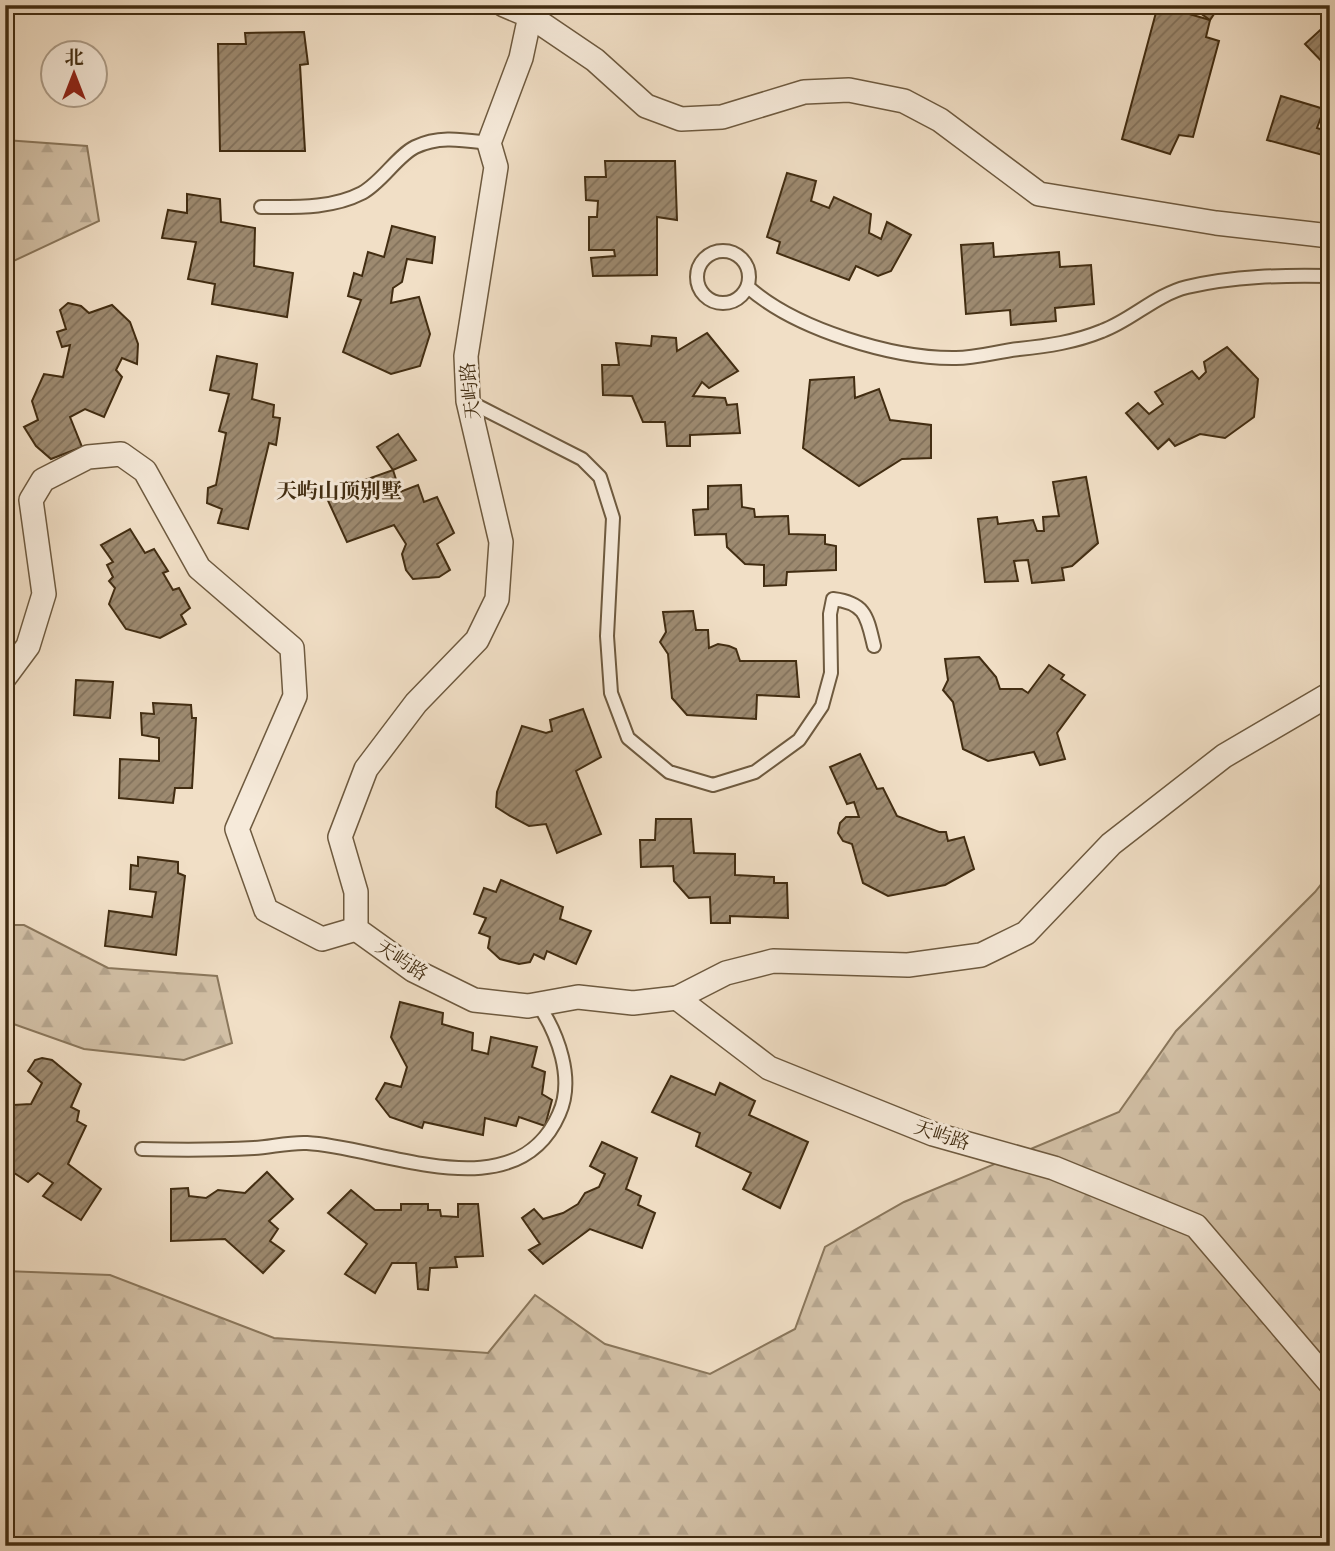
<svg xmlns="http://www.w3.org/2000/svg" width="1335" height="1551" font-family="'IM FELL Great Primer','Noto Serif SC',serif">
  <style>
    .forest { fill: url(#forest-firs); stroke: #8a775c; stroke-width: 2 }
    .building { fill: url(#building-hatch); stroke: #422d12; stroke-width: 2 }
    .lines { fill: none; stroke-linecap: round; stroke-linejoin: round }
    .service-casing { stroke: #6e5a3f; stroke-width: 16 }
    .minor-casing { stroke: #6e5a3f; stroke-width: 26 }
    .service { stroke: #f6eada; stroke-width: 12 }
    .minor { stroke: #f6eada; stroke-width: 23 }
    .labels { text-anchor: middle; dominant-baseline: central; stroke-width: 6; stroke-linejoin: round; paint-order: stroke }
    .street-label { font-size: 19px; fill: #422d12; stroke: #f6eada }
    .neighbourhood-label { font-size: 21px; font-weight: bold; fill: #422d12; stroke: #f6eada }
  </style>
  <defs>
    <pattern id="forest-firs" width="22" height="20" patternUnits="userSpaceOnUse" patternTransform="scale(1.75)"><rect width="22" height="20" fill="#d3c1a7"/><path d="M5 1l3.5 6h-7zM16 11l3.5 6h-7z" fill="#b6a68f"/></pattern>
    <pattern id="building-hatch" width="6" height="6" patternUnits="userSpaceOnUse" patternTransform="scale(1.75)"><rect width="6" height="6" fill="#9d8a70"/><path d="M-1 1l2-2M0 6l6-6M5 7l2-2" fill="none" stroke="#82715b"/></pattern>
  </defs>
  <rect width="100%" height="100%" fill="#f1dfc6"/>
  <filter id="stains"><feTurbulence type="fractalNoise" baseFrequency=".00286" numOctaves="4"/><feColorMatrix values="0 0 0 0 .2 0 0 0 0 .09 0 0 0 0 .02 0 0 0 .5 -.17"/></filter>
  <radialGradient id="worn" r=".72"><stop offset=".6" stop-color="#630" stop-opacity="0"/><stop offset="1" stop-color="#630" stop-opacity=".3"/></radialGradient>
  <g class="forest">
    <path d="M 5,140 L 87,146 L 99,221 L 5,265 Z"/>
    <path d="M 1330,873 L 1330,1546 L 5,1546 L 5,1271 L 110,1275 L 274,1338 L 488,1353 L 535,1295 L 605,1344 L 710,1374 L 795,1329 L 825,1247 L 904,1202 L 1119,1112 L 1176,1031 L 1315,892 Z"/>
    <path d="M 5,925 L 24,925 L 108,968 L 217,976 L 232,1043 L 184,1060 L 84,1049 L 5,1021 Z"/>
  </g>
  <g class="building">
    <path d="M 791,5 L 833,5 L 832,13 Z"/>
    <path d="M 1158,5 L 1210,20 L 1206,37 L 1219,41 L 1193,137 L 1179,135 L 1170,154 L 1122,139 Z"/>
    <path d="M 1189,5 L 1220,5 L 1210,20 Z"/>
    <path d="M 1330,21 L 1330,70 L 1305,44 Z"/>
    <path d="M 304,32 L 308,64 L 300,65 L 305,151 L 220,151 L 218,44 L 246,44 L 245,33 Z"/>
    <path d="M 1281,96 L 1324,109 L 1317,128 L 1330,132 L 1330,157 L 1267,140 Z"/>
    <path d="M 605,161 L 675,161 L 677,220 L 657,217 L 657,275 L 593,276 L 591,258 L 615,256 L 614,250 L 589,250 L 589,217 L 597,217 L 598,201 L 586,200 L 585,177 L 606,177 Z"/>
    <path d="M 787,173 L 816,181 L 811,201 L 829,208 L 834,197 L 871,214 L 869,233 L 881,239 L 887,222 L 911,235 L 891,271 L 878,276 L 856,266 L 849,280 L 777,253 L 780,242 L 767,237 Z"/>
    <path d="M 187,194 L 220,199 L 221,222 L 255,228 L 254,266 L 293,273 L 287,317 L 212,304 L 215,284 L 188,279 L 196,242 L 162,238 L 168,210 L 187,213 Z"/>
    <path d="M 392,226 L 435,237 L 432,263 L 407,259 L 402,282 L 393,288 L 391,303 L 419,297 L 430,334 L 420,366 L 391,374 L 343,352 L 361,300 L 348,296 L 354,273 L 362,276 L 368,252 L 384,257 Z"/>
    <path d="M 993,243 L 994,257 L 1059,252 L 1060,267 L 1091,265 L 1094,304 L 1055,308 L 1056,321 L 1011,325 L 1010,310 L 966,314 L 961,245 Z"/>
    <path d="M 68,303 L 81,306 L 89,313 L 112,305 L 130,322 L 138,344 L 137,364 L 122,358 L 116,370 L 122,377 L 104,417 L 85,409 L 70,417 L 82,447 L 51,459 L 36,446 L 24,427 L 38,420 L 32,401 L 44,374 L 63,377 L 70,345 L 62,347 L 57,332 L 66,329 L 60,310 Z"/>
    <path d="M 707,333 L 738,371 L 709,388 L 702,382 L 693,396 L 725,398 L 727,405 L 737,404 L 740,433 L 690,435 L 690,446 L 667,446 L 665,422 L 643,422 L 632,396 L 603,395 L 602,365 L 619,365 L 616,343 L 651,346 L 652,336 L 676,338 L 677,351 Z"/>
    <path d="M 1227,347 L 1258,379 L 1254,417 L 1225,438 L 1200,434 L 1175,446 L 1169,439 L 1158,449 L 1126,413 L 1138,403 L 1149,414 L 1163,404 L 1155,392 L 1192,371 L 1199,379 L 1206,372 L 1204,362 Z"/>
    <path d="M 217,356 L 257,364 L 252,399 L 274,405 L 273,417 L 280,418 L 276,445 L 269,443 L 248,529 L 218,523 L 222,509 L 207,503 L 208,488 L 216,485 L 226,433 L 219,431 L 229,394 L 210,390 Z"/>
    <path d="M 854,377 L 855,398 L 879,389 L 890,420 L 931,425 L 931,458 L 902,459 L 859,486 L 803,448 L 810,380 Z"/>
    <path d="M 398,434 L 416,460 L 393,470 L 377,447 Z"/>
    <path d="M 393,470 L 400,492 L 418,485 L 424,502 L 437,497 L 454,533 L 437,544 L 450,570 L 439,577 L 413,579 L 406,570 L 402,554 L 406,544 L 394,525 L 347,542 L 325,494 Z"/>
    <path d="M 1086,477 L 1098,543 L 1072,566 L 1062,568 L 1064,580 L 1032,583 L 1028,560 L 1014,561 L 1018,581 L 985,582 L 978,519 L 997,517 L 998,524 L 1033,520 L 1037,531 L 1044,531 L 1043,517 L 1059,516 L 1053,482 Z"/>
    <path d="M 741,485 L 742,507 L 754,509 L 755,517 L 788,516 L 789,534 L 825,535 L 825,544 L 836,546 L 836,570 L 787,572 L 786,585 L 764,586 L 764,565 L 745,564 L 727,547 L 726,534 L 695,535 L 693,510 L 708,509 L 708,486 Z"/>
    <path d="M 130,529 L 145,553 L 154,549 L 168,571 L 163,573 L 173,590 L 179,588 L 190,608 L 181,615 L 186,624 L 160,638 L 126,629 L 109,604 L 115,588 L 109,581 L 113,577 L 107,565 L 113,562 L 101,545 Z"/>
    <path d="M 693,611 L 696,630 L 708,630 L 709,648 L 718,644 L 729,646 L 736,649 L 740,661 L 796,661 L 799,697 L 757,695 L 756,719 L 687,715 L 672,698 L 668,654 L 660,642 L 666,632 L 663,612 Z"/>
    <path d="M 979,657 L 996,677 L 1000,689 L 1022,689 L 1028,693 L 1049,665 L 1064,675 L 1061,679 L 1085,695 L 1057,733 L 1065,759 L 1040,765 L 1034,752 L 988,761 L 963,749 L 953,702 L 943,690 L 948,680 L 945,659 Z"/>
    <path d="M 76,680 L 113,682 L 110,718 L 74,715 Z"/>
    <path d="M 153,703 L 191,705 L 192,718 L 196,718 L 192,788 L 175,788 L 173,803 L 119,798 L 120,759 L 159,761 L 159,738 L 142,735 L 141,713 L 154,714 Z"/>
    <path d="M 583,709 L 601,757 L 576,771 L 601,834 L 557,853 L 546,824 L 529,826 L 510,816 L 496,807 L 497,792 L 522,726 L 546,733 L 552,731 L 550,720 Z"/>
    <path d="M 860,754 L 877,789 L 883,788 L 897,816 L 939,832 L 946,832 L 948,841 L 964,837 L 974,869 L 945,885 L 888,896 L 863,883 L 852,844 L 843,841 L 838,833 L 840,823 L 846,817 L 859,817 L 854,802 L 847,804 L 830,767 Z"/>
    <path d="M 656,819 L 691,819 L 694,853 L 735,854 L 735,875 L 774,877 L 774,883 L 787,883 L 788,918 L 730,916 L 730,923 L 711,923 L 710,897 L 689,898 L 674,881 L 673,866 L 641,867 L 640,840 L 655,840 Z"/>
    <path d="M 138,857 L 178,862 L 178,873 L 185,876 L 176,955 L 105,946 L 109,911 L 152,917 L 156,892 L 130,889 L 131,865 L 138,866 Z"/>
    <path d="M 501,880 L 563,907 L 560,919 L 591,931 L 576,964 L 547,951 L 544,959 L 534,954 L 530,962 L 519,964 L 500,959 L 488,948 L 490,937 L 479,933 L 486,918 L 474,914 L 484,888 L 496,892 Z"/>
    <path d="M 400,1002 L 443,1013 L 442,1024 L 473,1033 L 472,1050 L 488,1054 L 491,1037 L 537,1047 L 532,1067 L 545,1072 L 542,1094 L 552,1100 L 545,1126 L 519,1117 L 516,1126 L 485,1118 L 483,1135 L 424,1122 L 422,1128 L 390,1117 L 376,1099 L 385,1083 L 401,1087 L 407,1067 L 391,1037 Z"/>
    <path d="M 42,1058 L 52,1060 L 81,1084 L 71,1107 L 79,1111 L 77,1121 L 86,1126 L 68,1164 L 101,1189 L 81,1220 L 43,1196 L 53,1183 L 38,1173 L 28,1182 L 5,1167 L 5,1098 L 13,1105 L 31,1104 L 42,1083 L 28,1071 L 35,1060 Z"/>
    <path d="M 671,1076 L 715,1095 L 720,1083 L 755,1101 L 749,1115 L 808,1142 L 780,1208 L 743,1189 L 751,1173 L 696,1146 L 700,1133 L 652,1112 Z"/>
    <path d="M 602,1142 L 637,1158 L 626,1189 L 641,1196 L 638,1205 L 655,1213 L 642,1248 L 590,1229 L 543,1264 L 529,1250 L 540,1244 L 522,1218 L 534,1209 L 543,1219 L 563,1213 L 578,1204 L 585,1193 L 599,1187 L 605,1174 L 590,1166 Z"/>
    <path d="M 267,1172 L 293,1199 L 269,1221 L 278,1229 L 270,1241 L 284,1251 L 263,1273 L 225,1239 L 171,1241 L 171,1189 L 188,1188 L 189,1196 L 206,1198 L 218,1190 L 245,1193 Z"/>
    <path d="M 351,1190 L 375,1210 L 401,1210 L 401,1204 L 428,1204 L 428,1210 L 440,1210 L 441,1216 L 458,1217 L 458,1204 L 478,1204 L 483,1256 L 455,1257 L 457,1267 L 430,1268 L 428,1290 L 418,1289 L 416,1263 L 392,1263 L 375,1293 L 345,1274 L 367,1244 L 328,1213 Z"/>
  </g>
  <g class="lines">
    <defs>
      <g id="service">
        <path d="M 261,207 C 295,207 331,209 362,193 C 382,182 397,156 415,147 C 439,135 464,140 489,143"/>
        <circle cx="723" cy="277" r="26"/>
        <path d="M 748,287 C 795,329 893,359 956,358 C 977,358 999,351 1019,349 C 1048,346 1075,342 1102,331 C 1132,320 1155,295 1187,287 C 1234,276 1282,275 1330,276"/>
        <path d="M 468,401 L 582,459 L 600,477 L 613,518 L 607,636 L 611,693 L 628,738 L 669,772 L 713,785 L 755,772 L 799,740 L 822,706 L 831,673 L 830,614 L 833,599 C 866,603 867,617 874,646"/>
        <path d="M 142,1149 C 179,1150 217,1150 254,1148 C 271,1147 290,1142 307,1143 C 383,1147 516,1213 559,1114 C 575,1079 558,1034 538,1004"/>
      </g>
      <g id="minor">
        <path d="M 504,5 L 530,16 L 521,58 L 489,143 L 496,167 L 466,356 L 468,401 L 501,542 L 497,599 L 477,640 L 416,703 L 366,769 L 340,837 L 356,892 L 356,929 L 413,970 L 474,1000 L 528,1006 L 578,997 L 633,1003 L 677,998 L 726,973 L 773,961 L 908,965 L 981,955 L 1026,933 L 1111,844 L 1224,756 L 1330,694"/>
        <path d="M 530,16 L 595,60 L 646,106 L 681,119 L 722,117 L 804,92 L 849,90 L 904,101 L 940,120 L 1039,194 L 1216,223 L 1321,235 L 1330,232"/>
        <path d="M 5,677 L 28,646 L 44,594 L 31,500 L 43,480 L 88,457 L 121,454 L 145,471 L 199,568 L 292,648 L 295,696 L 237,829 L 266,910 L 322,939 L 356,929"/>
        <path d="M 677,998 L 769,1068 L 933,1134 L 1054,1168 L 1196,1226 L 1330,1383"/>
      </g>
    </defs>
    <use href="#service" class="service-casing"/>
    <use href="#minor" class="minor-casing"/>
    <use href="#service" class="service"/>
    <use href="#minor" class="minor"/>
  </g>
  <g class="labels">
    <g class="street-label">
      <text transform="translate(470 391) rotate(-96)">天屿路</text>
      <text transform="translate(402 960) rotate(33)">天屿路</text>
      <text transform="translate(942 1135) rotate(18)">天屿路</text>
    </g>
    <g class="neighbourhood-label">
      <text x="339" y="491">天屿山顶别墅</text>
    </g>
  </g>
  <rect width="1335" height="1551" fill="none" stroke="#f1dfc6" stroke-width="28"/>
  <rect x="7" y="7" width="1321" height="1537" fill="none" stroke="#422d12" stroke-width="3.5"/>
  <rect x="14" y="14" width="1307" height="1523" fill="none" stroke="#422d12" stroke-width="2"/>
  <g transform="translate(74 74)"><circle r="33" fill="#f6eada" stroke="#ae9e8a" stroke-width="2"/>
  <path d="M0-5L12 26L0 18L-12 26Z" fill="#8f2418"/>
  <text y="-10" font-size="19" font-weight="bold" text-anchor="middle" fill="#422d12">北</text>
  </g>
  <rect width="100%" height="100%" filter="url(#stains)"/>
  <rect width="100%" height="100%" fill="url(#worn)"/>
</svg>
